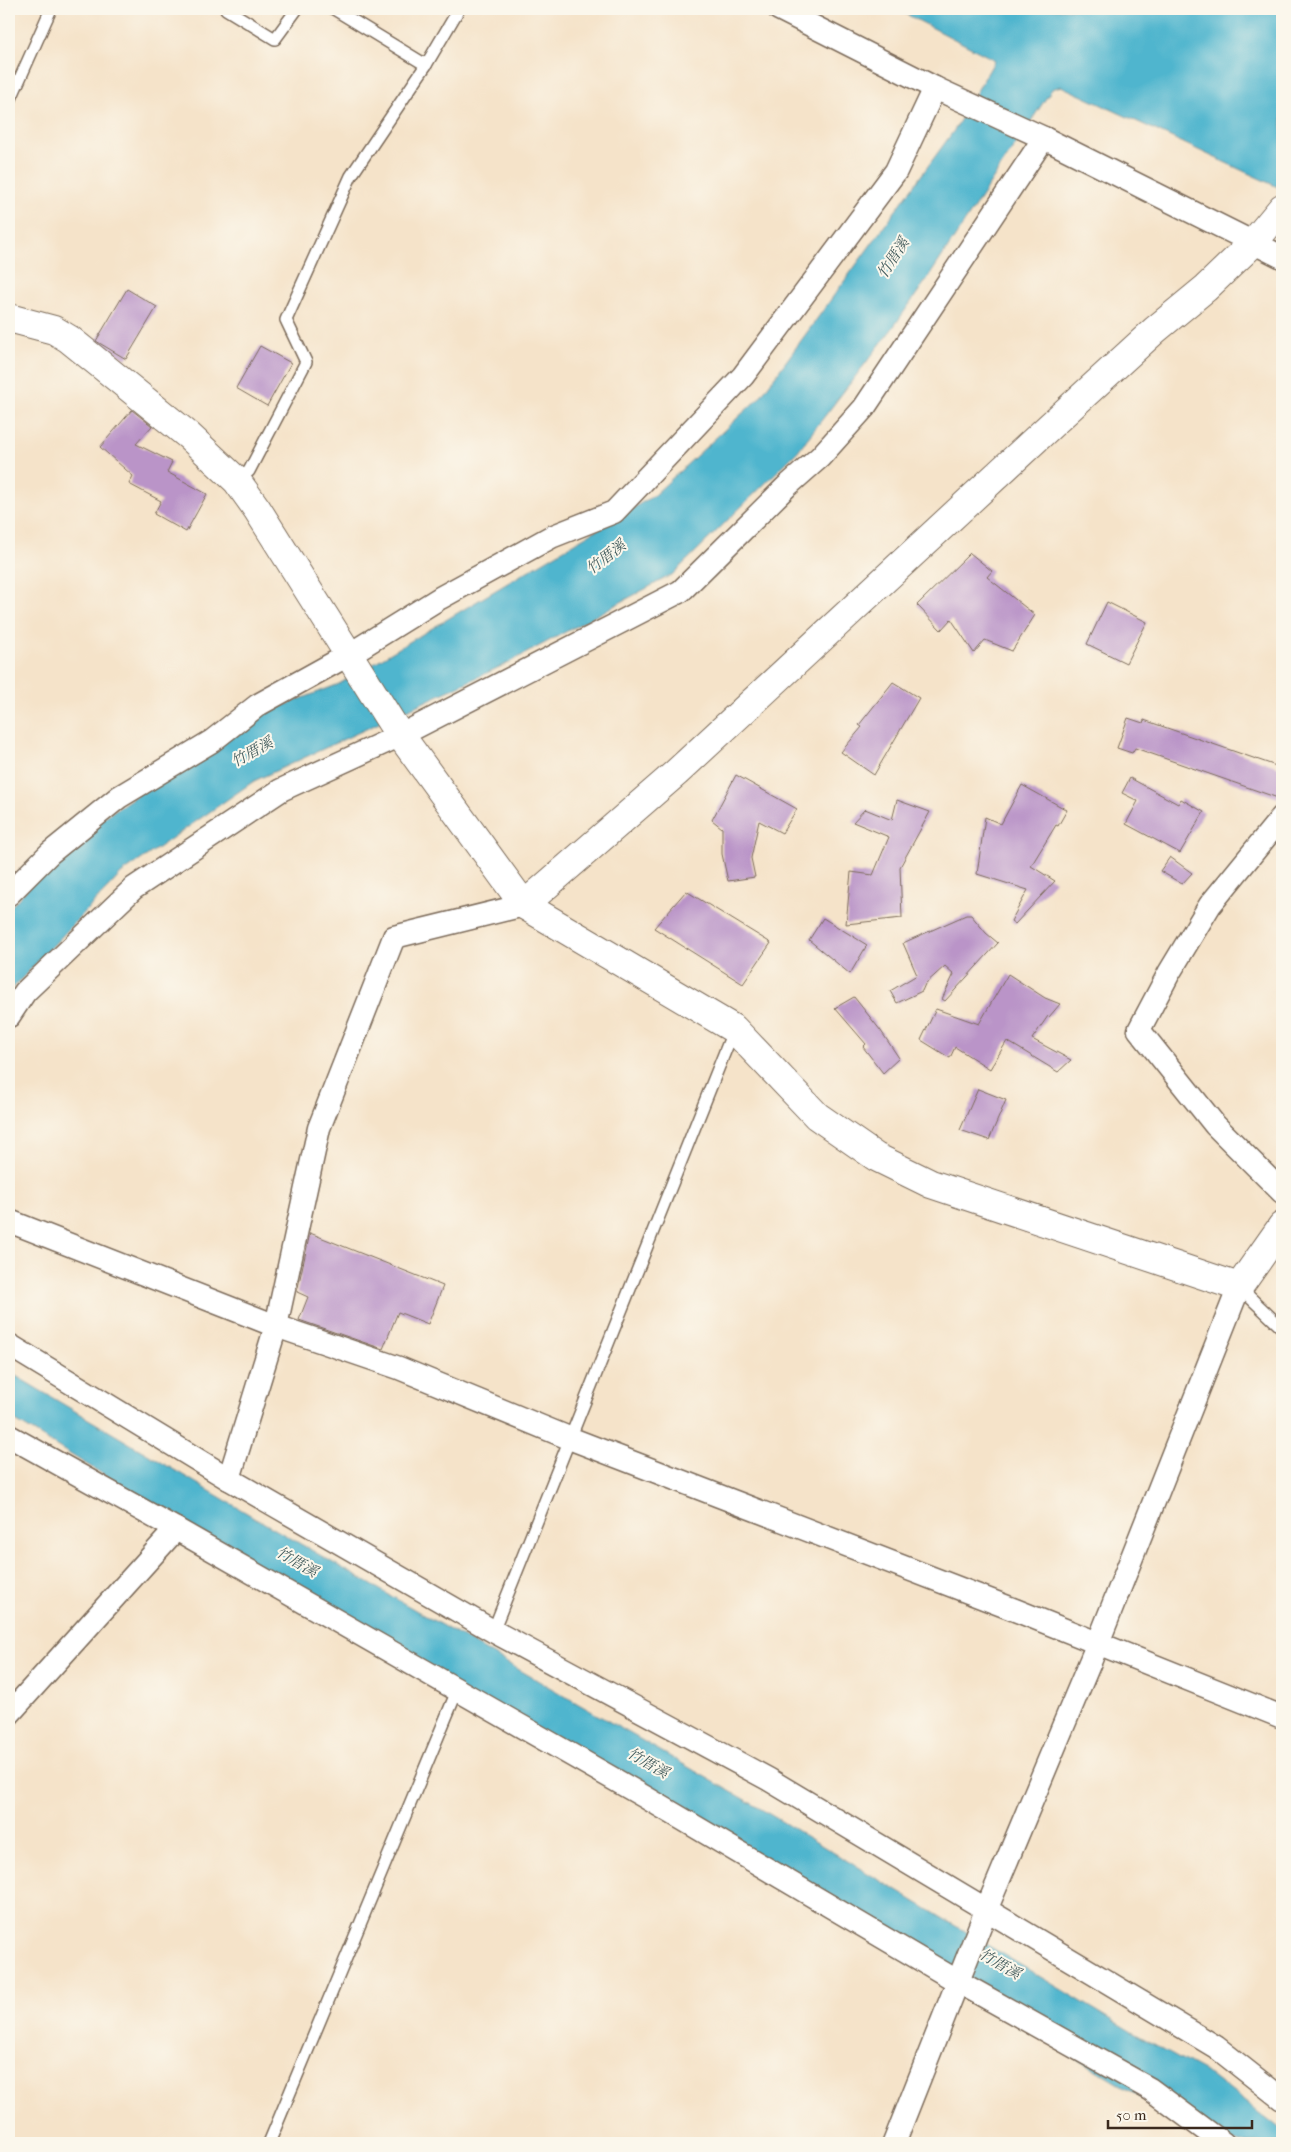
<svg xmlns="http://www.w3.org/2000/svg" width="1291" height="2152" font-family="'IM FELL French Canon','Noto Serif TC',serif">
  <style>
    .water { fill: #50b5ce; stroke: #467076 }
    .building { fill: #ba94c8 }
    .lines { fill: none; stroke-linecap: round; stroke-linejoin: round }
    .service-casing { stroke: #7c6b5a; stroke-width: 14 }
    .minor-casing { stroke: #7c6b5a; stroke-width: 25 }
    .tertiary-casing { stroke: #7c6b5a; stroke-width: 30 }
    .service { stroke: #fff; stroke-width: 11 }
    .minor { stroke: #fff; stroke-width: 22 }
    .tertiary { stroke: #fff; stroke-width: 28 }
    .labels { text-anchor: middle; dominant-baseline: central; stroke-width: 4; stroke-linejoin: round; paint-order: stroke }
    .water-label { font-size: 15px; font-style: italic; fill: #425b5c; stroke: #fbf7ec }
  </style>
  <rect width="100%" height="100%" fill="#fbf7ec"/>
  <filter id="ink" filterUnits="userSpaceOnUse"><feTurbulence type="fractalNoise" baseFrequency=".02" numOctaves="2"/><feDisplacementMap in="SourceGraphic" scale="10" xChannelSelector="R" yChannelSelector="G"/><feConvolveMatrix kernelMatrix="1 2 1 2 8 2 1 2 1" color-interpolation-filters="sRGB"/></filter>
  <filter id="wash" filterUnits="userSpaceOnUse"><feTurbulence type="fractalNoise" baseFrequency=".0096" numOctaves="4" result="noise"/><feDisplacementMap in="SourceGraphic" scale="20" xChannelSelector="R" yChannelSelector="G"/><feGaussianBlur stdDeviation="1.12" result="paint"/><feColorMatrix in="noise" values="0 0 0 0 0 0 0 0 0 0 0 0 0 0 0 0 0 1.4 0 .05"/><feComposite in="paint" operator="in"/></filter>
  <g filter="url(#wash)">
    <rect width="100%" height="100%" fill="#f5e3c9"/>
    <g class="water">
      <path d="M 896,9 L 1282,9 L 1282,189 L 1061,86 L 1052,89 L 930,275 L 892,329 L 797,452 L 673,574 L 506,664 L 254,781 L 122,873 L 9,992 L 9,909 L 70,841 L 244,721 L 339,684 L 653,496 L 760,397 L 955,129 L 995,60 Z"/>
      <path d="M 9,1372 L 252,1516 L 761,1809 L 1132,2032 L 1212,2076 L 1282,2131 L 1282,2143 L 1219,2143 L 452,1687 L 9,1417 Z"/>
    </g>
    <g id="blocks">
      <g class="building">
        <path d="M 127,289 L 157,307 L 126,359 L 96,341 Z"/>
        <path d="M 260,346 L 291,363 L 267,406 L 236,388 Z"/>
        <path d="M 132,410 L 152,426 L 136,444 L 172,462 L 167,472 L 207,494 L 186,532 L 154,514 L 161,501 L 129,484 L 133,476 L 100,447 Z"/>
        <path d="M 970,553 L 992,571 L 987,577 L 1035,615 L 1012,651 L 985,640 L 974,653 L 951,619 L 941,630 L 917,605 Z"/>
        <path d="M 1107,602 L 1147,622 L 1126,663 L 1087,644 Z"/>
        <path d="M 893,682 L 919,698 L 874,775 L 841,752 L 862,727 L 859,725 Z"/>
        <path d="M 1128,718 L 1143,723 L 1144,720 L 1282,768 L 1282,785 L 1278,798 L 1135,748 L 1132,753 L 1117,748 Z"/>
        <path d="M 736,775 L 797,809 L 782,833 L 759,821 L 751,858 L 755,877 L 728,881 L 722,854 L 722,828 L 712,820 Z"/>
        <path d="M 1130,778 L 1178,804 L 1181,799 L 1204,812 L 1180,853 L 1126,824 L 1138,801 L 1122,793 Z"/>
        <path d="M 1022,785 L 1067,810 L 1058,826 L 1056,825 L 1031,866 L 1055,881 L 1015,924 L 1011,921 L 1028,890 L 977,874 L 985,817 L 1001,824 Z"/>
        <path d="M 897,800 L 930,812 L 900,867 L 902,918 L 846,924 L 851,872 L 873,875 L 889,837 L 853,822 L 865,809 L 892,820 Z"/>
        <path d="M 1170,857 L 1192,873 L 1182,884 L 1160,871 Z"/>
        <path d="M 686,891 L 771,943 L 743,984 L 654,928 Z"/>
        <path d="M 966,915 L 971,915 L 986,933 L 998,943 L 945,1001 L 942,999 L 954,974 L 945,966 L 925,984 L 922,991 L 897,1003 L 890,991 L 917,975 L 903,943 Z"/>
        <path d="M 823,918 L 867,945 L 850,974 L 809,940 Z"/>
        <path d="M 1008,974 L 1045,998 L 1060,1004 L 1049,1017 L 1048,1016 L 1032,1039 L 1071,1060 L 1058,1072 L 1007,1041 L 990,1069 L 955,1047 L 950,1058 L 921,1040 L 936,1009 L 979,1024 Z"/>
        <path d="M 854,997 L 881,1031 L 899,1058 L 883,1073 L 863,1047 L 866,1044 L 835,1008 Z"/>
        <path d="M 978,1089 L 1006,1100 L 989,1140 L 960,1130 Z"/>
        <path d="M 310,1233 L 443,1286 L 428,1324 L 398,1312 L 383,1349 L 299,1320 L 308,1297 L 297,1292 Z"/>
      </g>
    </g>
  </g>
  <g filter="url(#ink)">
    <use href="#blocks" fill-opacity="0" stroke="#7c6b5a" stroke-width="1"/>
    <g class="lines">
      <defs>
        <g id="service">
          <path d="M 226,9 L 275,39 L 297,9"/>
          <path d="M 334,9 L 426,65"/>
          <path d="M 9,103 L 51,9"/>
          <path d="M 237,481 L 249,471 L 306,362 L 286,320 L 351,176 L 426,65 L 459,9"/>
          <path d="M 1239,1287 L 1282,1328"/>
          <path d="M 493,1631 L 734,1029"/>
          <path d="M 269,2143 L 457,1691"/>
        </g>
        <g id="minor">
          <path d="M 779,9 L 935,88 L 1044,138 L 1282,257"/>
          <path d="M 1282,817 L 1210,905 L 1169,973 L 1139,1030 L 1215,1125 L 1282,1192"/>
          <path d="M 9,894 L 50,853 L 119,797 L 212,741 L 258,705 L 350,654 L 440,598 L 551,537 L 614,512 L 743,376 L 896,171 L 935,88"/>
          <path d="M 9,1016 L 25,992 L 134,888 L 281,790 L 401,735 L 681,591 L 786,487 L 820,457 L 864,408 L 1044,138"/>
          <path d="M 9,1221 L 276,1326 L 399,1368 L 569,1438 L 1015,1610 L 1282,1717"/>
          <path d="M 9,1345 L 229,1479 L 493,1631 L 768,1779 L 1216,2047 L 1282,2099"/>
          <path d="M 9,1436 L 176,1529 L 645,1797 L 957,1981 L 1150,2089 L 1223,2143"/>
          <path d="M 229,1479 L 276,1326 L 319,1128 L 394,937 L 524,905"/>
          <path d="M 9,1714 L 176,1529"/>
          <path d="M 894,2143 L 987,1908 L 1098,1643 L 1239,1287"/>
        </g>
        <g id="tertiary">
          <path d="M 9,318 L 54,330 L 69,339 L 189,436 L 237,481 L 257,509 L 393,725 L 524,905 L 734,1029 L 817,1116 L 876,1157 L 931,1184 L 1239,1287 L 1282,1226"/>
          <path d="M 524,905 L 676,773 L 1049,427 L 1155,330 L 1206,288 L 1253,243 L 1282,208"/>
        </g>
      </defs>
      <use href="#service" class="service-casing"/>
      <use href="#minor" class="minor-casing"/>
      <use href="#tertiary" class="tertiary-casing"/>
      <use href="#service" class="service"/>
      <use href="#minor" class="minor"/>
      <use href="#tertiary" class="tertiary"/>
    </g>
  </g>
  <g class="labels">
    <g class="water-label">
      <text transform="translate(893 258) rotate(-57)">竹厝溪</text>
      <text transform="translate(606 557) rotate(-38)">竹厝溪</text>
      <text transform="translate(252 752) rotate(-29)">竹厝溪</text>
      <text transform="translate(297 1562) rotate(30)">竹厝溪</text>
      <text transform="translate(648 1763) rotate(30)">竹厝溪</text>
      <text transform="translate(1000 1964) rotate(30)">竹厝溪</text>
    </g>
  </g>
  <rect width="1291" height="2152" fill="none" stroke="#fbf7ec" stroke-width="30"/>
  <path d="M1108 2120v8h144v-8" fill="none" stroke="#3b2a1e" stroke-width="2.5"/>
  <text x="1116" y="2120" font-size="15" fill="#3b2a1e" stroke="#fbf7ec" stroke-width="4" paint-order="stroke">50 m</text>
</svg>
